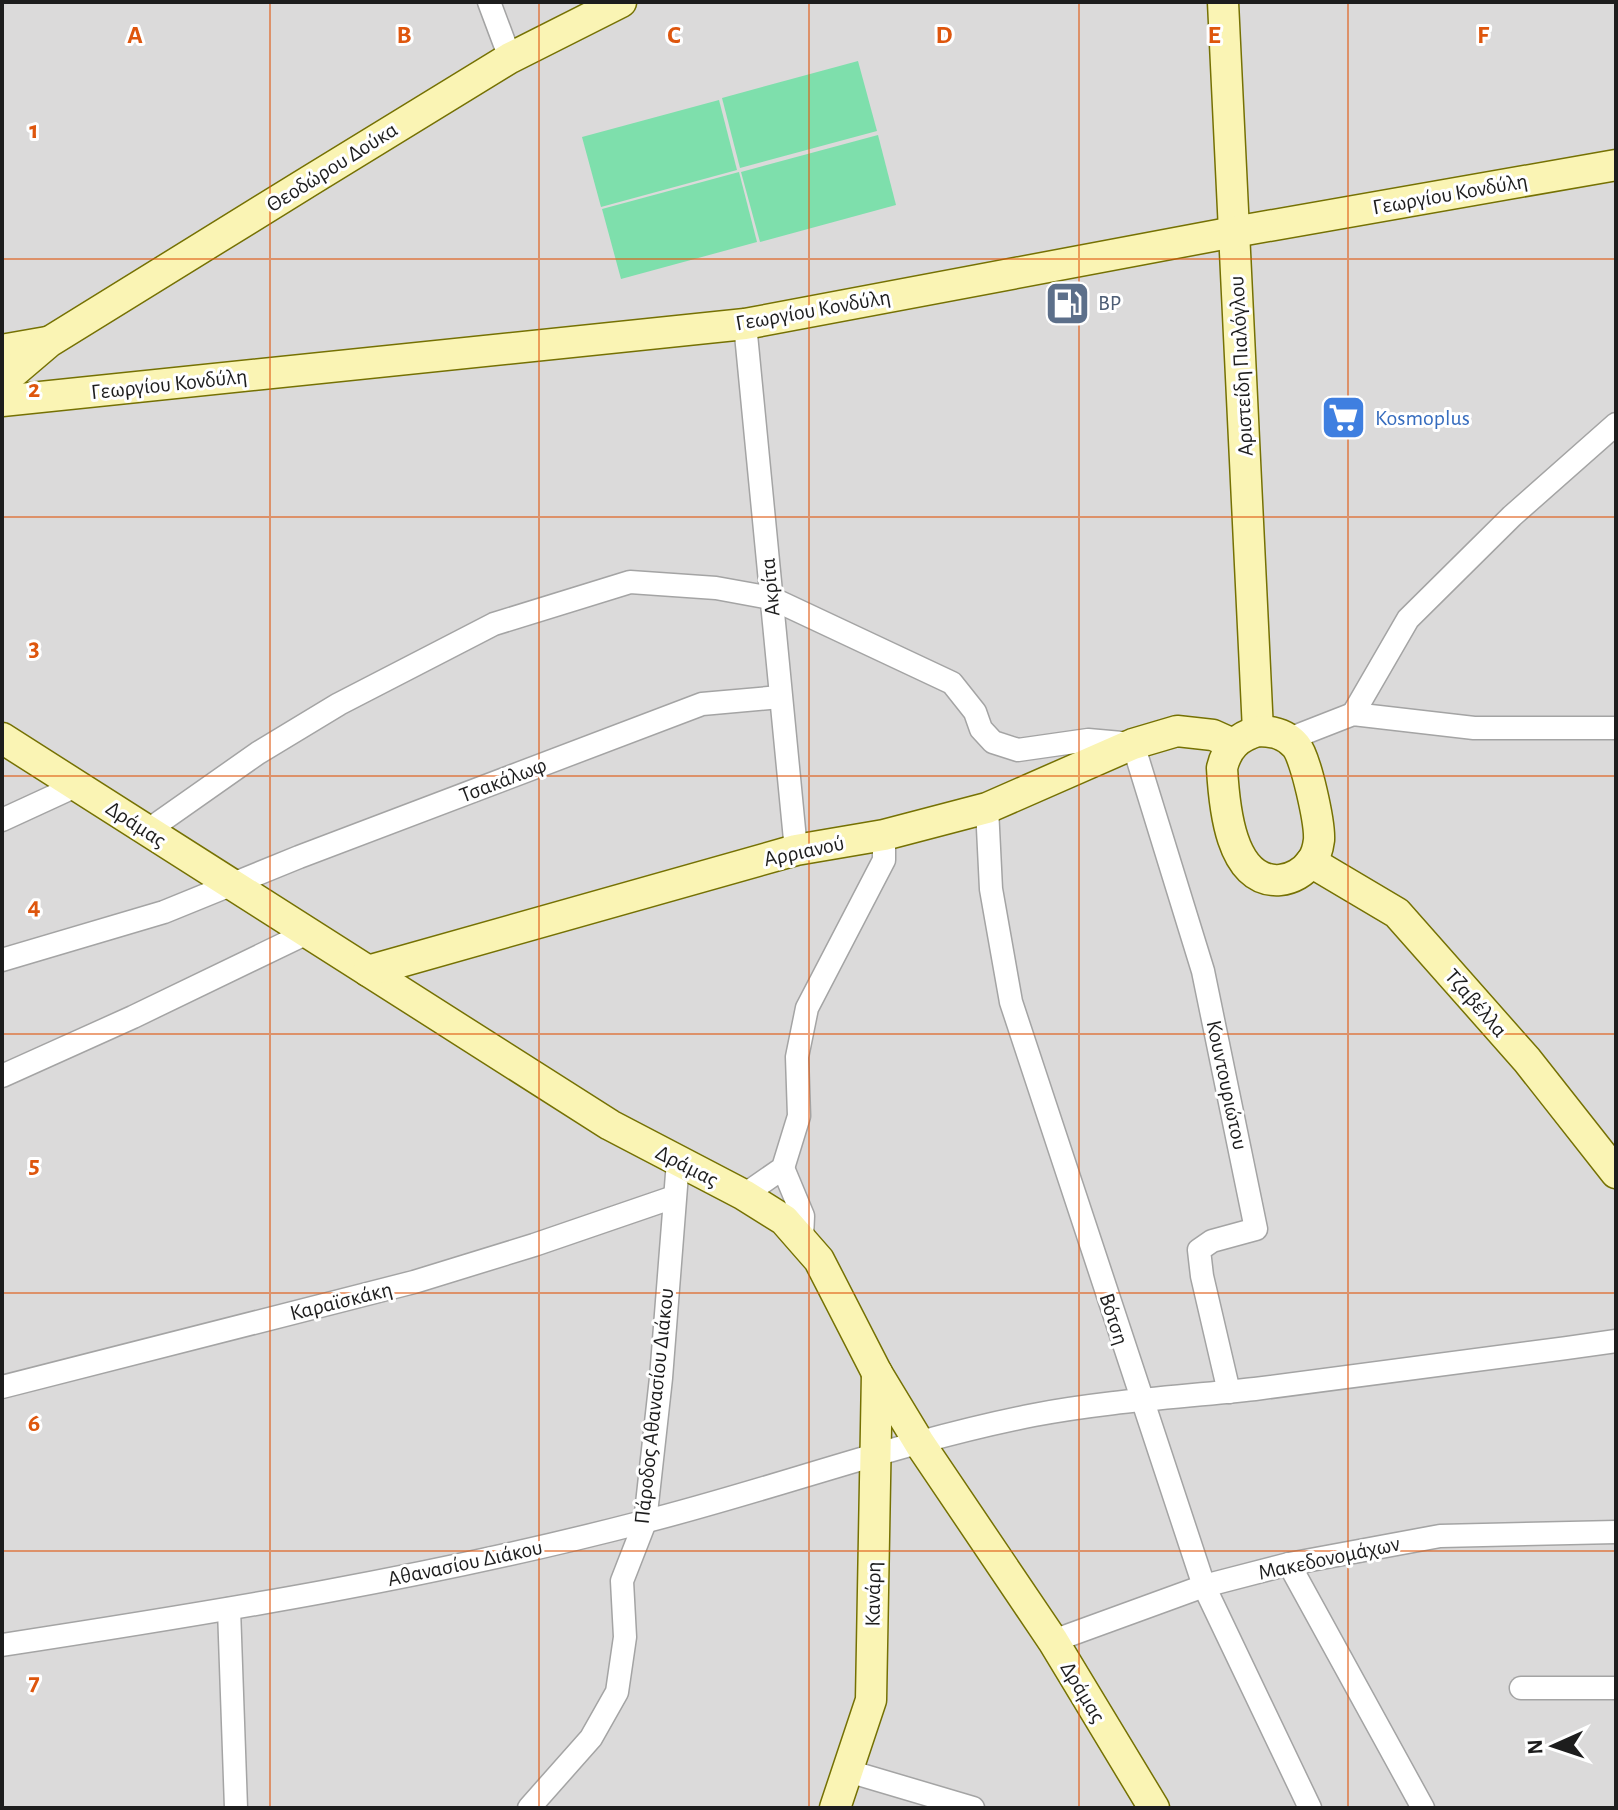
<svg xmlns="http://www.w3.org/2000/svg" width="1618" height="1810" font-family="'Alegreya Sans',sans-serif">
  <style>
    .residential { fill: #dbdada }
    .pitch { fill: #7edfac }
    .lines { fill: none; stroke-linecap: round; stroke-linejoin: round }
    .street-casing { stroke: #a4a4a4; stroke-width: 25 }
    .secondary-casing { stroke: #757103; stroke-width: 33 }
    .street { stroke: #fff; stroke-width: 22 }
    .secondary { stroke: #faf4b4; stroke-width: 30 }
    .grid { fill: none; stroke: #de560d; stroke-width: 2; stroke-opacity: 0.55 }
    .labels { text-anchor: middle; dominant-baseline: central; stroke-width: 6; stroke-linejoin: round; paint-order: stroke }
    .street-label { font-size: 22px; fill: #1d1d1d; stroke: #fff }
    .service-label { font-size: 22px; fill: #4e5e75; stroke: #fff; text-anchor: start }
    .shop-label { font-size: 22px; fill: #366cbe; stroke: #fff; text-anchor: start }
    .grid-label { font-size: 26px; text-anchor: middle; font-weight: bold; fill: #de560d; stroke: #fff; stroke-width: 6; stroke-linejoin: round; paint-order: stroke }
  </style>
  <rect width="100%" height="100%" fill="#eee8e2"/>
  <rect class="residential" x="2" y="2" width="1614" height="1806"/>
  <g class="pitch">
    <path d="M 858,61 L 877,131 L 740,168 L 722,98 Z"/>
    <path d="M 719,100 L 737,170 L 601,207 L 582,137 Z"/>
    <path d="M 878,135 L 896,205 L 760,242 L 741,172 Z"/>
    <path d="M 739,172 L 757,242 L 621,279 L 602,209 Z"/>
  </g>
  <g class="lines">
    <defs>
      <g id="street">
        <path d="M 489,2 L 510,58"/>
        <path d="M 745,324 L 796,850"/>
        <path d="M 1353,714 L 1408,619 L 1512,516 L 1616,424"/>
        <path d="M 1289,739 L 1353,714 L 1474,728 L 1616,728"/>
        <path d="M 987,808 L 991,889 L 1011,1002 L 1204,1586 L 1310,1808"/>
        <path d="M 2,820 L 78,785"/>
        <path d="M 147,831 L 258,753 L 339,704 L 494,624 L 630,582 L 716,588 L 771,598 L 952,683 L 975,712 L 981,729 L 993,742 L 1018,750 L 1088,740 L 1133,744 L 1203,971 L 1256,1229 L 1212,1241 L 1199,1250 L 1202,1276 L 1229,1392"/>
        <path d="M 2,960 L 164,912 L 299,857 L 702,704 L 780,697"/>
        <path d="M 2,1076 L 133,1017 L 307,933"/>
        <path d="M 783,1168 L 803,1216 L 802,1238"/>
        <path d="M 744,1195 L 783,1168 L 799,1116 L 797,1057 L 807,1008 L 884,860 L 884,835"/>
        <path d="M 2,1387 L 414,1282 L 534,1245 L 674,1197"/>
        <path d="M 1289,1564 L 1423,1808"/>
        <path d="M 229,1609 L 236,1808"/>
        <path d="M 1053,1641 L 1204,1586 L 1289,1564 L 1440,1536 L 1616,1532"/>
        <path d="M 2,1645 C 217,1612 432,1577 643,1522 C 774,1489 901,1441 1034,1415 C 1107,1401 1182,1397 1255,1389 C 1376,1374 1496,1358 1616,1341"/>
        <path d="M 1521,1688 L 1616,1688"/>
        <path d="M 848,1771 L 973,1808"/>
        <path d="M 529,1808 L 591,1738 L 617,1692 L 625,1637 L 622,1581 L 645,1522 L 661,1378 L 678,1161"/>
      </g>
      <g id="secondary">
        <path d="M 1223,2 L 1258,731"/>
        <path d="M 2,350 L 47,342"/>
        <path d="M 2,382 L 49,342 L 311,180 L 510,58 L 621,2"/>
        <path d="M 2,401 L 745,324 L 1234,232 L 1616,165"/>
        <path d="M 1258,731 C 1273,731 1286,734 1296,746 C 1306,758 1320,823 1319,840 C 1318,848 1316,856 1311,862 C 1304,872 1292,879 1280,880 C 1230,884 1224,804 1222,768 C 1227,747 1238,737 1258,731 Z"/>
        <path d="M 2,738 L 610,1125 L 744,1195 L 784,1220 L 819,1260 L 877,1373 L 920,1444 L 1053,1641 L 1154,1808"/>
        <path d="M 1311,862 L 1397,913 L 1527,1060 L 1616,1173"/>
        <path d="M 368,971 L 796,850 L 884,835 L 987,808 L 1133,744 L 1177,731 L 1213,735 L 1233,744"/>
        <path d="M 835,1808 L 871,1700 L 877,1373"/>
      </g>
    </defs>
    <use href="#street" class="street-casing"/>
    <use href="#secondary" class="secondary-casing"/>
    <use href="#street" class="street"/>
    <use href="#secondary" class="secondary"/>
  </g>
  <path class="grid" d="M 270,2 L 270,1808M 539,2 L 539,1808M 809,2 L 809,1808M 1079,2 L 1079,1808M 1348,2 L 1348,1808M 2,259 L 1616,259M 2,517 L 1616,517M 2,776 L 1616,776M 2,1034 L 1616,1034M 2,1293 L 1616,1293M 2,1551 L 1616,1551"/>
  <defs>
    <symbol id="fuel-square" viewBox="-11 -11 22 22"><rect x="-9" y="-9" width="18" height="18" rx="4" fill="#5c6f8a" stroke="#fff"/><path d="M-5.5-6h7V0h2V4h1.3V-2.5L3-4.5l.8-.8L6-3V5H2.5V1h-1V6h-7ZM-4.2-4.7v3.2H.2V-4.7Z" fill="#fff"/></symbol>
    <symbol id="supermarket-square" viewBox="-11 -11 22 22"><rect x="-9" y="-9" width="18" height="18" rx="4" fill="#3f7fe0" stroke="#fff"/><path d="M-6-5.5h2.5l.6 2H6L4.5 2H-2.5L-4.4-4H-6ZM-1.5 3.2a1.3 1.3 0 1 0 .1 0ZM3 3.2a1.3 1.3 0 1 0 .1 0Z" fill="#fff"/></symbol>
  </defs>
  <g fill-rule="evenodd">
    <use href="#fuel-square" x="1042" y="278" width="51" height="51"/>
    <use href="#supermarket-square" x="1318" y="392" width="51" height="51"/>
  </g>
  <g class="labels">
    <g class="street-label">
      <text transform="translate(332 167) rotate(-32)">Θεοδώρου Δούκα</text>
      <text transform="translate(1450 194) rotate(-10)">Γεωργίου Κονδύλη</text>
      <text transform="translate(813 310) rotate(-10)">Γεωργίου Κονδύλη</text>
      <text transform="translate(1241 366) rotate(-93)">Αριστείδη Πιαλόγλου</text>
      <text transform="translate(169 384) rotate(-6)">Γεωργίου Κονδύλη</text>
      <text transform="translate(770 587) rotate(-95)">Ακρίτα</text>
      <text transform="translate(503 780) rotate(-21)">Τσακάλωφ</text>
      <text transform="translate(136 824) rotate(33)">Δράμας</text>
      <text transform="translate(804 851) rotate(-12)">Αρριανού</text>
      <text transform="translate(1476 1003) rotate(49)">Τζαβέλλα</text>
      <text transform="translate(1227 1085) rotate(78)">Κουντουριώτου</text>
      <text transform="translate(687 1166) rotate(27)">Δράμας</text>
      <text transform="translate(341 1301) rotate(-14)">Καραϊσκάκη</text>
      <text transform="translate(1114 1319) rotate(72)">Βότση</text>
      <text transform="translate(654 1406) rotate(-84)">Πάροδος Αθανασίου Διάκου</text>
      <text transform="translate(1329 1558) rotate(-12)">Μακεδονομάχων</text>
      <text transform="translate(465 1563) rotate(-12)">Αθανασίου Διάκου</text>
      <text transform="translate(873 1594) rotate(-89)">Κανάρη</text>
      <text transform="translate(1083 1692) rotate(59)">Δράμας</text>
    </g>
    <g class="service-label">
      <text x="1098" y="303">BP</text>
    </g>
    <g class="shop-label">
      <text x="1375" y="418">Kosmoplus</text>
    </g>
  </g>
  <g class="grid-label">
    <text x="135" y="43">A</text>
    <text x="404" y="43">B</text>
    <text x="674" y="43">C</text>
    <text x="944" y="43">D</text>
    <text x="1214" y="43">E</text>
    <text x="1483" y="43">F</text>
    <text x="34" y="138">1</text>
    <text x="34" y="397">2</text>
    <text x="34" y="656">3</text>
    <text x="34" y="914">4</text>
    <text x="34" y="1173">5</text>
    <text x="34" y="1431">6</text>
    <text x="34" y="1690">7</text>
  </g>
  <rect width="1618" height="1810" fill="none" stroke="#1d1d1d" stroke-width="8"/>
  <g transform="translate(1554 1746) rotate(267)" stroke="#ffffff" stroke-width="6" paint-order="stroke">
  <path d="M0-6L14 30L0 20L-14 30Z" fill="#1d1d1d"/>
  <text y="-12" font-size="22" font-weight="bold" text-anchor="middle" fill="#1d1d1d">N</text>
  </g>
</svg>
